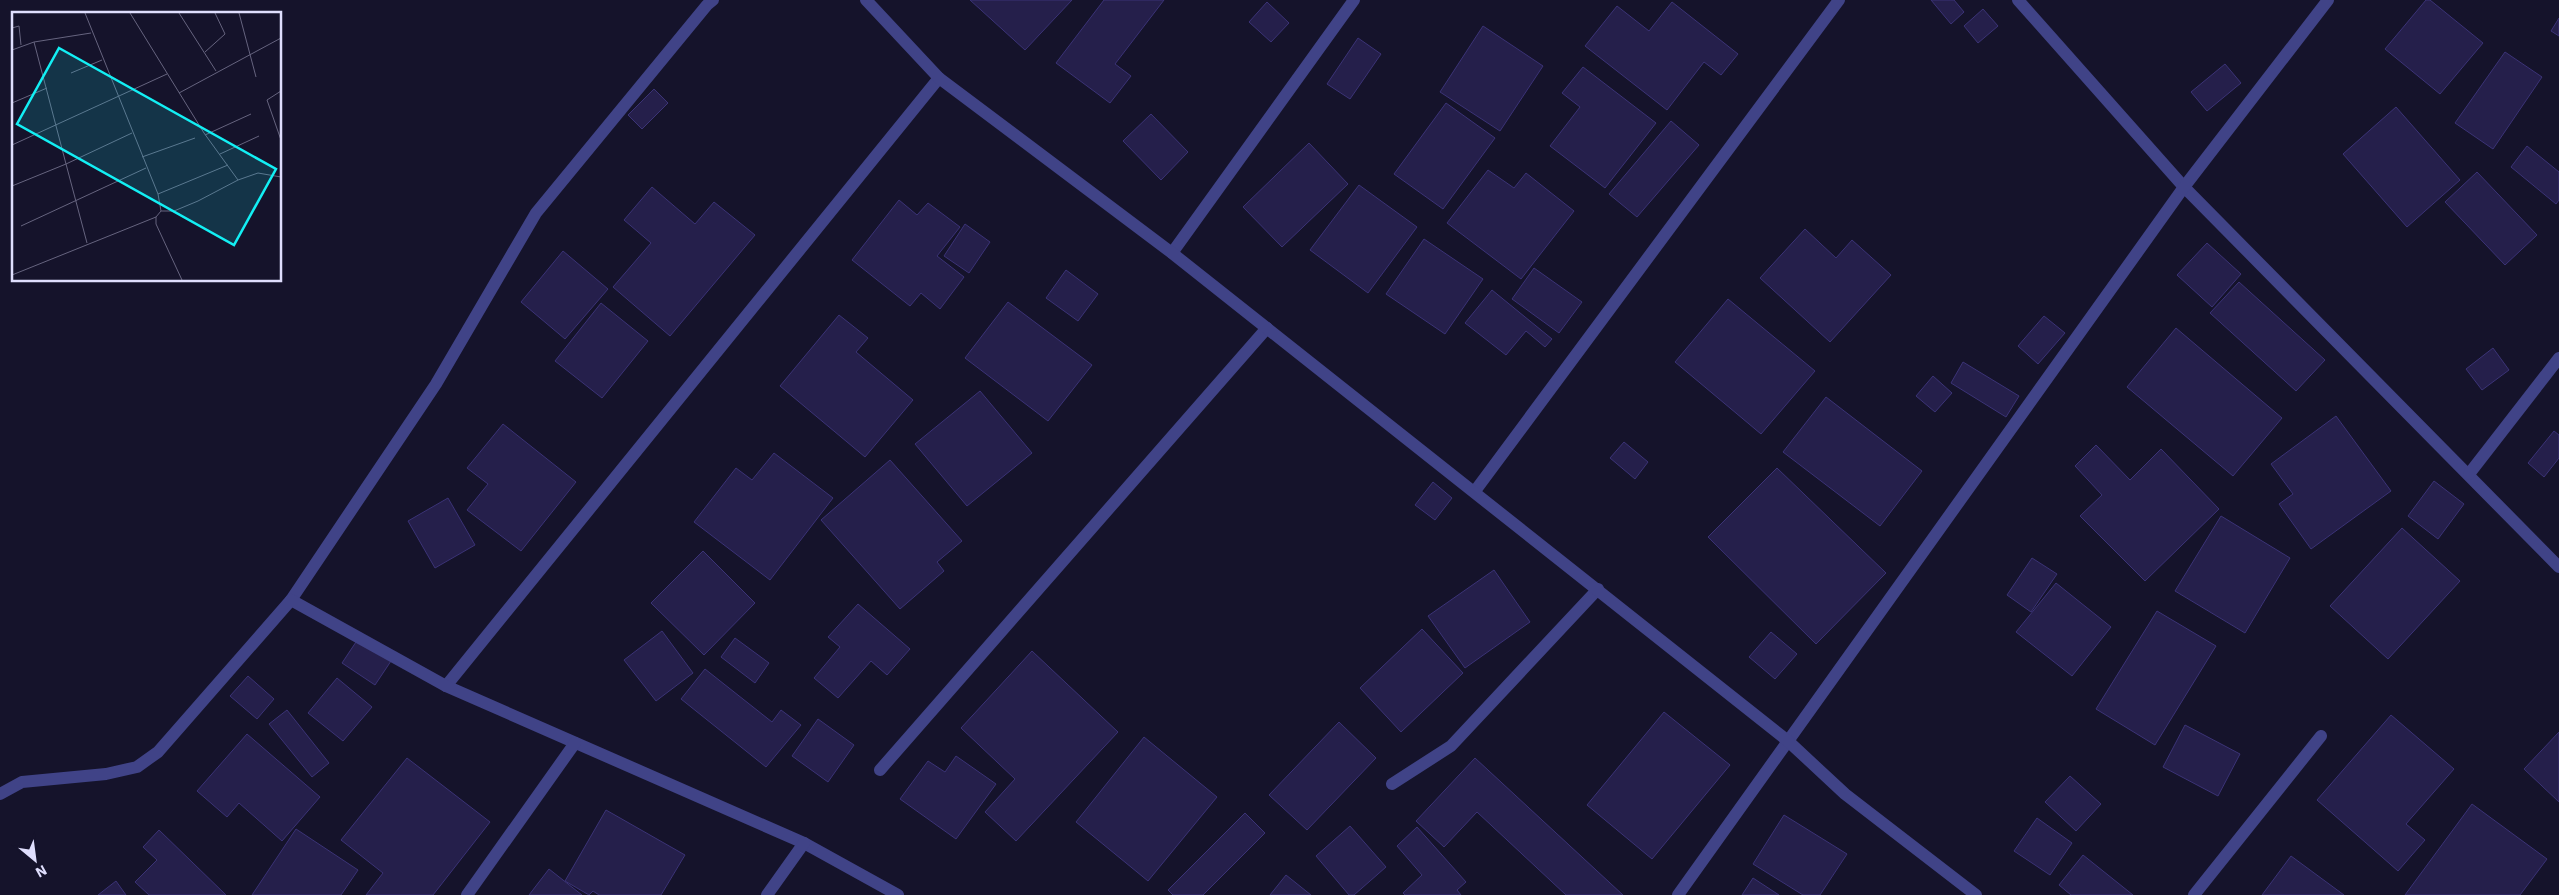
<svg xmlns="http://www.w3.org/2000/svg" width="2559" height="895" font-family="'IBM Plex Sans',sans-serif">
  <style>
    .building { fill: #251f4b; stroke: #3b3376 }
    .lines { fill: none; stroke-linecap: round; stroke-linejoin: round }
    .service { stroke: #404387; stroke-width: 12 }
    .minor { stroke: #404387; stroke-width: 12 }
    .tertiary { stroke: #404387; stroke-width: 12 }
    .inset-road { fill: none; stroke: #66647f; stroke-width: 1 }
    .view { fill: #13eff4; fill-opacity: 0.15; stroke: #13eff4; stroke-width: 2.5 }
    .inset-edge { fill: none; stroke: #dfdefd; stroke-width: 2.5 }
  </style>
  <rect width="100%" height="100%" fill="#15132b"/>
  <g class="building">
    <path d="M 970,0 L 1072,0 L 1025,50 Z"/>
    <path d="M 1104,0 L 1164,0 L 1115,64 L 1131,76 L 1110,103 L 1056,63 Z"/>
    <path d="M 1931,0 L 1954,0 L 1964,12 L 1951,24 Z"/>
    <path d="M 2426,0 L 2430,0 L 2483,43 L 2440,94 L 2385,49 Z"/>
    <path d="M 1267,2 L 1289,23 L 1271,42 L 1249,22 Z"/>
    <path d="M 1672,2 L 1738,54 L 1721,75 L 1704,62 L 1667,110 L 1585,46 L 1617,6 L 1649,31 Z"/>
    <path d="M 1983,9 L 1998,26 L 1978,43 L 1964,26 Z"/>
    <path d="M 2559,18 L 2559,36 L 2551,31 Z"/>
    <path d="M 1483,26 L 1543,66 L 1500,131 L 1440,92 Z"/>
    <path d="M 1358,38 L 1381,54 L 1350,99 L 1327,84 Z"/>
    <path d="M 2505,52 L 2542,77 L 2493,149 L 2455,123 Z"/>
    <path d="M 2225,64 L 2241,83 L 2207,111 L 2191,92 Z"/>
    <path d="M 1583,67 L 1656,123 L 1605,188 L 1550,146 L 1580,107 L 1562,93 Z"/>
    <path d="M 654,89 L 668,103 L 642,129 L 628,115 Z"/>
    <path d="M 1446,103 L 1495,138 L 1443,209 L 1394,174 Z"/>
    <path d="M 2396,107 L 2460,180 L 2407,227 L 2343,154 Z"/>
    <path d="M 1151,114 L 1188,152 L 1161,180 L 1123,141 Z"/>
    <path d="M 1671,121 L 1699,145 L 1637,217 L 1609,194 Z"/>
    <path d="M 1309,143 L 1348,184 L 1282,247 L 1243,207 Z"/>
    <path d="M 2527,146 L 2559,172 L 2559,200 L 2556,204 L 2511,167 Z"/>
    <path d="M 1488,170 L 1514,188 L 1526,173 L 1574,211 L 1521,279 L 1447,223 Z"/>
    <path d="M 2477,172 L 2537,235 L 2505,265 L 2445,202 Z"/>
    <path d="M 1359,185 L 1417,227 L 1368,293 L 1310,250 Z"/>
    <path d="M 652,187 L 695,224 L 714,202 L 755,235 L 670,336 L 613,287 L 651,243 L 624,220 Z"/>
    <path d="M 899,200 L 917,215 L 928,203 L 960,227 L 937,256 L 964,277 L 940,309 L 921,293 L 910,306 L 852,260 Z"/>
    <path d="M 965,224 L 990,242 L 969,273 L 944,256 Z"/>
    <path d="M 1805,229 L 1836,258 L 1852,240 L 1891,275 L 1830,342 L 1760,278 Z"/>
    <path d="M 1424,239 L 1483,279 L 1445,334 L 1386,294 Z"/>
    <path d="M 2207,243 L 2241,274 L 2212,307 L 2177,275 Z"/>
    <path d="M 563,251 L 608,289 L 565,339 L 521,302 Z"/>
    <path d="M 1534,268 L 1582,302 L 1559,333 L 1512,299 Z"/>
    <path d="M 1066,270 L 1098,294 L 1078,321 L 1046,298 Z"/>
    <path d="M 2239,282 L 2325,360 L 2296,391 L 2210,313 Z"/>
    <path d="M 1492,290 L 1552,339 L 1545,347 L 1526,331 L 1506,355 L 1465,323 Z"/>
    <path d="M 1728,299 L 1815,371 L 1761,434 L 1675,362 Z"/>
    <path d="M 1008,302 L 1092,365 L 1048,421 L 965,358 Z"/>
    <path d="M 601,303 L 648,341 L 602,398 L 555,361 Z"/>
    <path d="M 839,315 L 868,338 L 856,352 L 913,400 L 865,457 L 780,386 Z"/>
    <path d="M 2044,316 L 2065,333 L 2038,364 L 2018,346 Z"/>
    <path d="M 2176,328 L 2282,418 L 2233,476 L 2127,387 Z"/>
    <path d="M 2493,348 L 2509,370 L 2482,390 L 2466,369 Z"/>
    <path d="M 1963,362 L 2019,396 L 2006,417 L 1951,383 Z"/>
    <path d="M 1933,376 L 1952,393 L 1935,412 L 1916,396 Z"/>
    <path d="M 980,391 L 1032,453 L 967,506 L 915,444 Z"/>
    <path d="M 1826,397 L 1922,471 L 1880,526 L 1783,452 Z"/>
    <path d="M 2336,416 L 2391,491 L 2311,549 L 2279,504 L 2293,494 L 2271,464 Z"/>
    <path d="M 503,424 L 576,482 L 521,551 L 467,510 L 488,484 L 467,468 Z"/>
    <path d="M 2554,431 L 2559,435 L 2559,458 L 2544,477 L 2528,463 Z"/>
    <path d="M 1624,442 L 1648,462 L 1635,479 L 1610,458 Z"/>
    <path d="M 2096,445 L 2130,480 L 2161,449 L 2219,509 L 2145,581 L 2080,516 L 2102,495 L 2075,466 Z"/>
    <path d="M 774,453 L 833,498 L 770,580 L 694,522 L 736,468 L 752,480 Z"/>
    <path d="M 890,460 L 962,541 L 937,562 L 944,571 L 900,609 L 821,520 Z"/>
    <path d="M 1777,468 L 1886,573 L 1816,644 L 1708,537 Z"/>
    <path d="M 2434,481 L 2464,504 L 2438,539 L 2408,516 Z"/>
    <path d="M 1433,482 L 1452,498 L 1435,520 L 1415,505 Z"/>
    <path d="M 448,498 L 475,545 L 435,568 L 408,521 Z"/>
    <path d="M 2221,516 L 2290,558 L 2245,633 L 2175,591 Z"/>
    <path d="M 2402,528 L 2460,581 L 2388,659 L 2330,606 Z"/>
    <path d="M 703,551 L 755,603 L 704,655 L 651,603 Z"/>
    <path d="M 2032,558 L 2057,574 L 2031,612 L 2007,595 Z"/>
    <path d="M 1494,570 L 1530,622 L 1465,668 L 1428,616 Z"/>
    <path d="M 2056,583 L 2111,627 L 2072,676 L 2016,632 Z"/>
    <path d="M 858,604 L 910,649 L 887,675 L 871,661 L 838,698 L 814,678 L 840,647 L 828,637 Z"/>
    <path d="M 2157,611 L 2216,646 L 2155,745 L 2096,709 Z"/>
    <path d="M 1422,629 L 1463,673 L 1401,732 L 1360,688 Z"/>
    <path d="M 662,631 L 693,673 L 656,701 L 624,660 Z"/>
    <path d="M 1771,632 L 1797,654 L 1775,679 L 1749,657 Z"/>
    <path d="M 735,638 L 769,663 L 755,683 L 721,657 Z"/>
    <path d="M 358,639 L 391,661 L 375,685 L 342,663 Z"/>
    <path d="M 1032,651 L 1118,732 L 1016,841 L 985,812 L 1015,779 L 961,728 Z"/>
    <path d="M 705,669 L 772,722 L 781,710 L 801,725 L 766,767 L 681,699 Z"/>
    <path d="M 248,676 L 274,699 L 257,719 L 230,696 Z"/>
    <path d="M 337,678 L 372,707 L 343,741 L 308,713 Z"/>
    <path d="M 287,710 L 329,763 L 312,777 L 269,724 Z"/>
    <path d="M 1664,712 L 1730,765 L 1652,859 L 1587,805 Z"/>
    <path d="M 2391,715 L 2454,769 L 2406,824 L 2425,840 L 2398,871 L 2317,800 Z"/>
    <path d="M 818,719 L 854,745 L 828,782 L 792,756 Z"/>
    <path d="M 1339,722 L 1376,758 L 1307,830 L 1269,795 Z"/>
    <path d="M 2185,725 L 2240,754 L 2218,796 L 2163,767 Z"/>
    <path d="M 2559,732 L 2559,802 L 2524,769 Z"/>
    <path d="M 247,734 L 320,797 L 282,841 L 239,803 L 227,817 L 197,791 Z"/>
    <path d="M 1144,737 L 1217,797 L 1148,881 L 1076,822 Z"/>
    <path d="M 956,756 L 996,784 L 956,839 L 900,799 L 928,761 L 945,772 Z"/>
    <path d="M 407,758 L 490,822 L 433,895 L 366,895 L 383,873 L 341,840 Z"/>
    <path d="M 1475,758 L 1623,895 L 1566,895 L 1477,812 L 1444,847 L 1416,821 Z"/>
    <path d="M 2070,776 L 2101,804 L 2076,831 L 2045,802 Z"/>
    <path d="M 2472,804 L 2547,859 L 2520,895 L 2405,895 Z"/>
    <path d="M 606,810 L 685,855 L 661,895 L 599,895 L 593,891 L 589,895 L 565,881 Z"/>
    <path d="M 1245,813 L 1265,833 L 1203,895 L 1173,895 L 1168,890 Z"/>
    <path d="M 1784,815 L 1847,854 L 1820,895 L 1803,895 L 1753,864 Z"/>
    <path d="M 2037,818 L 2072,843 L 2050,875 L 2014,851 Z"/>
    <path d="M 1350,826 L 1386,867 L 1354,895 L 1349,895 L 1316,856 Z"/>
    <path d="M 1417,827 L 1466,882 L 1457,890 L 1461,895 L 1405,895 L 1403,893 L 1422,875 L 1397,846 Z"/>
    <path d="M 296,829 L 358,870 L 341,895 L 252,895 Z"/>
    <path d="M 159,830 L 226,895 L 149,895 L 135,882 L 157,860 L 143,847 Z"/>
    <path d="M 2083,855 L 2133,895 L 2071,895 L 2059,885 Z"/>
    <path d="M 2291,856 L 2344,895 L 2262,895 Z"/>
    <path d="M 549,869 L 582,895 L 529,895 Z"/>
    <path d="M 1286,875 L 1311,895 L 1270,895 Z"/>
    <path d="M 1753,878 L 1779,895 L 1742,895 Z"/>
    <path d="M 116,881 L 126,895 L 98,895 Z"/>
  </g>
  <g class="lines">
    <path class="service" d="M 1392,784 L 1451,746 L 1598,589"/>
    <g class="minor">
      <path d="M 2018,0 L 2184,187 L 2559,567"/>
      <path d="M 1172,253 L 1354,0"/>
      <path d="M 2469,474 L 2559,358"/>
      <path d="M 1475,491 L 1839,0"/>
      <path d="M 291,600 L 436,384 L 536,213 L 707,5 L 713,0"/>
      <path d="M 446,686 L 939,78"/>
      <path d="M 880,770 L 1267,328"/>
      <path d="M 0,794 L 22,782 L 106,774 L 137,767 L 158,752 L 291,600 L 446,686 L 804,843 L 898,895"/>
      <path d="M 467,895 L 575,743"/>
      <path d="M 767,895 L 804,843"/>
      <path d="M 1678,895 L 2184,187 L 2328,0"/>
      <path d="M 2194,895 L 2321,736"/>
    </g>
    <path class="tertiary" d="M 866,0 L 939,78 L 1172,253 L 1788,741 L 1845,794 L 1976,895"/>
  </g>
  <g transform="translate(12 12)">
    <rect width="269" height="269" fill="#15132b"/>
    <path class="inset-road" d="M 73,1 L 146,182 L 149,199 L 144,205 L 144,212 L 170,268M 118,1 L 192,121 L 226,168 L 246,161 L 269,165M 167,1 L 204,59M 227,1 L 244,65M 0,16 L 7,14 L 9,33M 0,38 L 22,30M 193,40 L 213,22 L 203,1M 59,61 L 90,48M 269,79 L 255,88 L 269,128M 167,81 L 269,26M 0,91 L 35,76M 193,123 L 239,102M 0,133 L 155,62M 208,142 L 247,124M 130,145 L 183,126M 0,174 L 54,152 L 22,30 L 79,21M 146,182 L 216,153M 149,199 L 162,199 L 186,189 L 226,168M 9,214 L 134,156M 75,231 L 54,152 L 120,121M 0,263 L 144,205"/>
    <path class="view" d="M 47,36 L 264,157 L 222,233 L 5,112 Z"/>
    <rect width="269" height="269" class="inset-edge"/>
  </g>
  <g transform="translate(35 860) rotate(151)" stroke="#15132b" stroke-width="4" paint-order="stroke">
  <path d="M0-4L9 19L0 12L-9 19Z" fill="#dfdefd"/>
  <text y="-8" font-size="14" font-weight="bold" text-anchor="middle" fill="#dfdefd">N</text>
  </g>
</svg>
